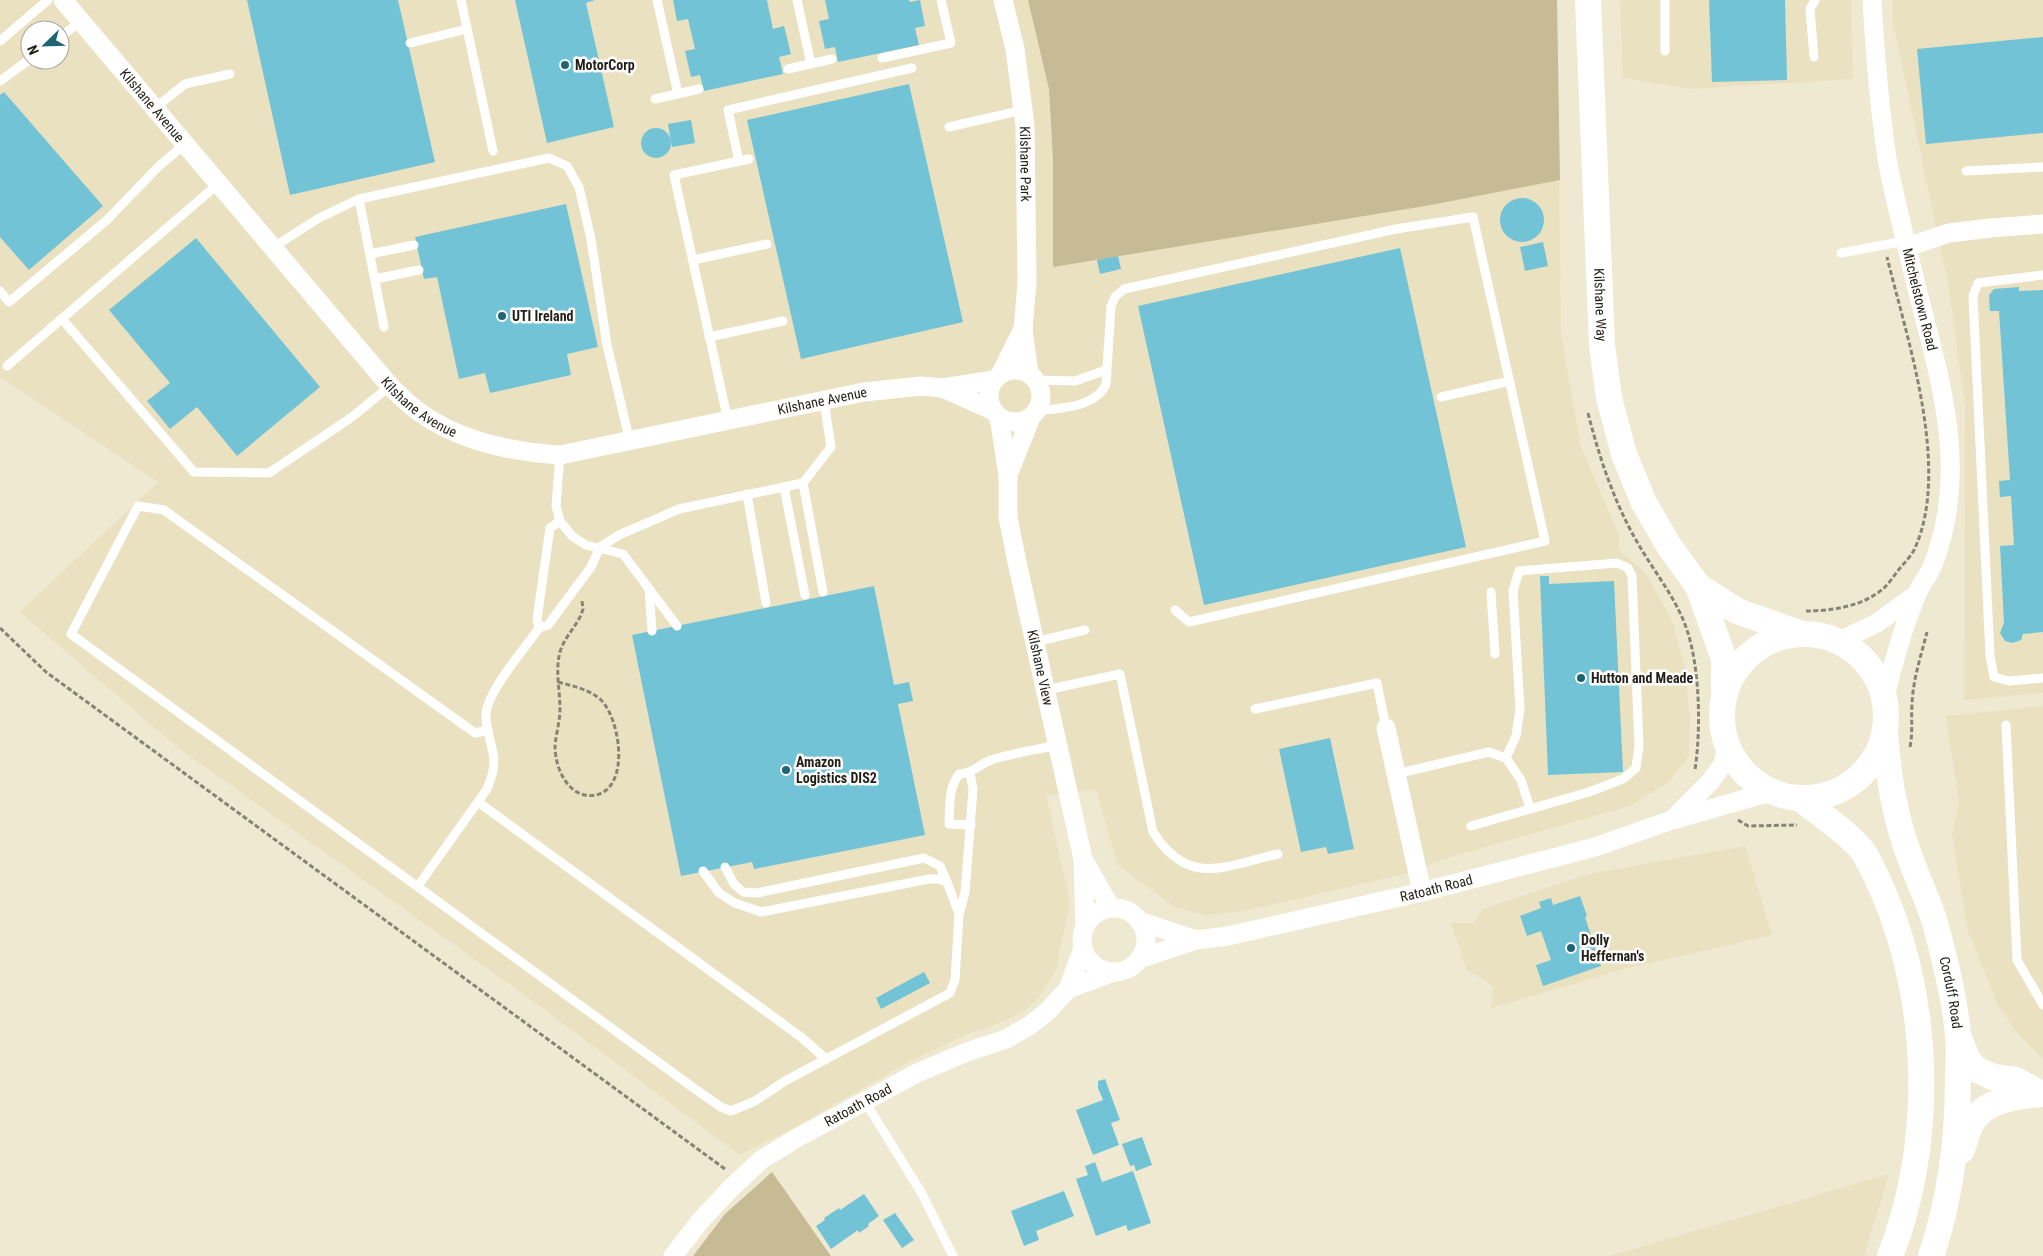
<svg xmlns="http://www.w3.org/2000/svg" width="2043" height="1256" font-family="'Roboto Condensed',sans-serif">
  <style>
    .built { fill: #eae1c1; fill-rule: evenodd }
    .green { fill: #c7bb96 }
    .building { fill: #72c3d6 }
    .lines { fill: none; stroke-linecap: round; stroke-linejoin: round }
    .path { stroke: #888373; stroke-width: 3; stroke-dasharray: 5 2.5; stroke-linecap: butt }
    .lane { stroke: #fff; stroke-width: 9 }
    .street { stroke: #fff; stroke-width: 19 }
    .secondary { stroke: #fff; stroke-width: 26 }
    .poi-dot { fill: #1e6574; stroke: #fff; stroke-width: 2 }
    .labels { text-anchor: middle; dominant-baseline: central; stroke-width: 5; stroke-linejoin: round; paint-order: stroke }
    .poi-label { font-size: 14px; font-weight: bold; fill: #221f17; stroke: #fff; text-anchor: start }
    .street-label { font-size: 14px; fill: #221f17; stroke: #fff }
  </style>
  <rect width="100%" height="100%" fill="#f0e9d1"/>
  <g class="built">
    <path d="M 0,0 L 1557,0 L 1561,333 L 1570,386 L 1581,447 L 1619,535 L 1619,550 L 1646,574 L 1673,623 L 1685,667 L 1690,719 L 1689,755 L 1670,781 L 1630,806 L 1450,857 L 1405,874 L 1245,911 L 1205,915 L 1176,908 L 1118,865 L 1096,790 L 1046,795 L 1070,902 L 1056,970 L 1038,999 L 1023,1012 L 1005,1021 L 965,1035 L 907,1063 L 795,1127 L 740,1155 L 515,988 L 177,747 L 20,612 L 158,482 L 0,377 ZM 30,30 L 60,30 L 60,60 L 30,60 Z"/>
    <path d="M 1620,0 L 1851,0 L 1853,79 L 1691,89 L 1623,78 Z"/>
    <path d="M 1892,0 L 2043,0 L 2043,693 L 1964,700 L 1965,407 L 1949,288 L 1893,22 Z"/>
    <path d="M 2043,706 L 2043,1059 L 2018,1034 L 1998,1005 L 1968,931 L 1952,834 L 1959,803 L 1946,716 Z"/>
    <path d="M 1745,846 L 1772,935 L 1624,969 L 1491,1008 L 1493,986 L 1467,970 L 1451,923 L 1474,923 L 1483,909 L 1589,874 Z"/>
    <path d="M 1889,1174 L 1864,1256 L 1609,1256 Z"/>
  </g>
  <g class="green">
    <path d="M 1028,0 L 1557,0 L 1560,180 L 1431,205 L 1053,267 L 1053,160 L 1049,89 Z"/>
    <path d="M 772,1172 L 831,1256 L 693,1256 L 725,1214 Z"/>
  </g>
  <g class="building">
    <path d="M 247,0 L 398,0 L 435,162 L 290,195 Z"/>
    <path d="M 515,0 L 595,0 L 586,3 L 614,127 L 547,143 Z"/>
    <path d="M 673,0 L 767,0 L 773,29 L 784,26 L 791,54 L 779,57 L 783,74 L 704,91 L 700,75 L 691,77 L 685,51 L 695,49 L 688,19 L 677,21 Z"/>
    <path d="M 825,0 L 909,0 L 910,2 L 920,0 L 925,26 L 915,28 L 919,45 L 838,62 L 835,47 L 825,49 L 819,21 L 829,19 Z"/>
    <path d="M 1709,0 L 1785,0 L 1787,80 L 1712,82 Z"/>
    <path d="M 2043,37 L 2043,133 L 1926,144 L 1917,49 Z"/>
    <path d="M 909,84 L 963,322 L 801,359 L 747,120 Z"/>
    <path d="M 4,92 L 103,206 L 29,270 L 0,237 L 0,95 Z"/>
    <path d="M 691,120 L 695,143 L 672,147 L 668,124 Z"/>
    <circle cx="656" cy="143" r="15"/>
    <circle cx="1522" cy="220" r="22"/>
    <path d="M 566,204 L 598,347 L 567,354 L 571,375 L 490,393 L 485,373 L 459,379 L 437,277 L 424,279 L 415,237 Z"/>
    <path d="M 196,238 L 320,387 L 237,456 L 197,407 L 170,429 L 147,401 L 170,383 L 109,310 Z"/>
    <path d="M 1543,242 L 1548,266 L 1525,271 L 1520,247 Z"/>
    <path d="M 1400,248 L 1466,547 L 1204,605 L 1138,306 Z"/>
    <path d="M 1118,256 L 1121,269 L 1100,274 L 1097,260 Z"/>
    <path d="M 2019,287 L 2019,291 L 2043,290 L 2043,632 L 2023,634 L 2021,640 L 2013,643 L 2005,641 L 2000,633 L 2004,623 L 2000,546 L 2014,545 L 2011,496 L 2000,497 L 1999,481 L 2010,480 L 1999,311 L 1990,311 L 1989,295 L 1994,289 Z"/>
    <path d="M 1540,576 L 1549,576 L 1549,584 L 1614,581 L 1623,772 L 1548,775 Z"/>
    <path d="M 874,586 L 894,685 L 909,682 L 913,701 L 898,704 L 925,835 L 754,869 L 752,862 L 681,876 L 632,635 Z"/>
    <path d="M 1330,738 L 1354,849 L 1328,854 L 1326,847 L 1301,852 L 1279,749 Z"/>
    <path d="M 1580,896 L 1587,916 L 1585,917 L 1601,966 L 1543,986 L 1536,965 L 1551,960 L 1541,931 L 1527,936 L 1520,916 L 1541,908 L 1539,902 L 1551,898 L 1553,905 Z"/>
    <path d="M 924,972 L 930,983 L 881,1009 L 876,998 Z"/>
    <path d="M 1105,1079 L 1120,1120 L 1111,1123 L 1119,1145 L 1093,1155 L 1076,1110 L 1103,1100 L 1098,1088 L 1098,1081 Z"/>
    <path d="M 1142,1137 L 1152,1165 L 1136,1171 L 1134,1165 L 1130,1166 L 1122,1144 Z"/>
    <path d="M 1095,1162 L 1102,1182 L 1133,1171 L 1151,1223 L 1128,1231 L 1126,1225 L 1096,1236 L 1076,1179 L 1088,1175 L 1085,1166 Z"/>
    <path d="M 1064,1191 L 1074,1216 L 1036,1231 L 1039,1240 L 1024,1246 L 1011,1211 Z"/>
    <path d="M 864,1194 L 879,1216 L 868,1224 L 869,1226 L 859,1233 L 858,1230 L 831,1249 L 816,1226 L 825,1220 L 824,1218 L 839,1208 L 840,1210 Z"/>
    <path d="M 895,1213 L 914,1240 L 902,1248 L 883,1220 Z"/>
  </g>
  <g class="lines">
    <g class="path">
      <path d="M 1588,413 C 1600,460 1615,505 1640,547 C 1656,574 1677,600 1687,630 C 1700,669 1701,729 1695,770"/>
      <path d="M 1806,611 C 1832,611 1865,606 1885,587 C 1889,583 1893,577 1897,572 C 1902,565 1911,557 1915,548 C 1951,468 1907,339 1887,257"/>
      <path d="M 0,628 L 46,672 L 725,1169"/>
      <path d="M 558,682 C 573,686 588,689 600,699 C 620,717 631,787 596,795 C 569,800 555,769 555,746 C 556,734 560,721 560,709 C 560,690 555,670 560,652 C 564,638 575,628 581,615 L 583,609 L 582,601"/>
      <path d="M 1910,747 C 1913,732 1911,719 1912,704 C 1913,679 1921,656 1927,632"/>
      <path d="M 1738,820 L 1748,826 L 1797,825"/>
    </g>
    <g class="lane">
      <path d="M 461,0 L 493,151"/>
      <path d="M 657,0 L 678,94"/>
      <path d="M 797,0 L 811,64"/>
      <path d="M 1665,0 L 1665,51"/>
      <path d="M 60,38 L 81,20"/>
      <path d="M 0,41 L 48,0"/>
      <path d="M 410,43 L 467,29"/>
      <path d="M 1814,57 L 1810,9 L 1815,0"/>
      <path d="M 882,58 L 951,43 L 941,0"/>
      <path d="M 788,69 L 832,59"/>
      <path d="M 0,81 L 30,59"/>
      <path d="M 655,99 L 699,89"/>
      <path d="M 155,108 L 185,84 L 230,74"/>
      <path d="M 949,127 L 1023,110"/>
      <path d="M 739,161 L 728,110 L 912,68"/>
      <path d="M 1966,171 L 2043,167"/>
      <path d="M 359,199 L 384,327"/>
      <path d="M 272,248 L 319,218 L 359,199 L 549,158 L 567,166 L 579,187 L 591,239 L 607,345 L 630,442"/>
      <path d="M 1841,253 L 1905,241"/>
      <path d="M 370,254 L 414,245"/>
      <path d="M 693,260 L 767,244"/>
      <path d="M 2043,275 L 1978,283 L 1973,296 L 1990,656 L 1994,677 L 2009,681 L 2043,678"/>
      <path d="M 375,279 L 419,270"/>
      <path d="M 0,291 L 9,302 L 107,220 L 159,166 L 185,144"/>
      <path d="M 62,319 L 194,472 L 269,473 L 352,417 L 390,386"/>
      <path d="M 709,337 L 783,321"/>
      <path d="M 7,366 L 218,184"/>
      <path d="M 1035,380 L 1075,381 L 1106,370"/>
      <path d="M 1441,397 L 1510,381"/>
      <path d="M 1037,411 C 1059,408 1096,408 1106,384 L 1111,306 L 1115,297 L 1124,289 L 1396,229 L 1473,217 L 1545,541 L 1189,622 L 1175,610"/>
      <path d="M 728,421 L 674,175 L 749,159"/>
      <path d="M 560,455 L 556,506 L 560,521 L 572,536 L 586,545 L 623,554 L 677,626"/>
      <path d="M 803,483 L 823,592"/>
      <path d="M 784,487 L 805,595"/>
      <path d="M 747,494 L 766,603"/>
      <path d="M 649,589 L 652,631"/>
      <path d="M 1491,592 L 1495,654"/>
      <path d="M 539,628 L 537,619 L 550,528 L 560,521"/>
      <path d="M 1035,642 L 1085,630"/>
      <path d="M 1046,690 L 1120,674 L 1153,832 C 1189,888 1224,866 1278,854"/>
      <path d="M 1255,709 L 1377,683 L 1386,728"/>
      <path d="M 2006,725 L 2017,960 L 2043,1005"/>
      <path d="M 488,730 L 475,733 L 164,510 L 138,506 L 71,634 L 695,1089 L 721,1107 L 731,1111 L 755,1101 L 785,1081 L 950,993 L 955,980 L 959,914 L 965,893 L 973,789 L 970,773"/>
      <path d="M 1396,774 L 1489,752 L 1506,758 L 1521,780 L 1530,808"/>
      <path d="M 478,802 L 801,1037 L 826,1059"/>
      <path d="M 971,825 L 949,824 C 950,806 948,789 959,774 C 974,773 978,765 991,760 C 1012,753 1036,750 1058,745"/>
      <path d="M 1471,826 L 1589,792 L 1623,779 L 1636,768 L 1639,746 L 1632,576 L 1628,568 L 1617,563 L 1519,571 L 1513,591 L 1520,709 L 1516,736 L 1506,758"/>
      <path d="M 725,867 L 734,884 L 743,892 L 757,893 L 924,858 L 940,866 L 947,882"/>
      <path d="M 703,871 L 719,893 L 735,903 L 761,912 L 929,879 L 939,879 L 947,882 L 959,914"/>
      <path d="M 418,886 L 487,789 C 502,755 488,748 486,717 C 484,695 526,647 539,628 L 548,625 L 591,567 L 600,547 L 619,535 L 679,509 L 803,483 L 831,447 L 824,401"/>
      <path d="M 864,1100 L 921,1192 L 953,1256"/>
    </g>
    <g class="street">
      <path id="s1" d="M 63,0 L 390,386 C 400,396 410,406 422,414 C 462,442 513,452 560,455 L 864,392 L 921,386 L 943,388"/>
      <path id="s2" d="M 1003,0 L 1015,49 L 1025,125 L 1027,283 L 1023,329"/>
      <path id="s3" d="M 1872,0 C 1875,53 1879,105 1887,158 C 1893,193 1903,229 1911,264 C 1927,334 1953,407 1950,479 C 1949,508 1943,540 1932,567 C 1928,576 1921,584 1917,594 C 1903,627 1893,663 1885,698"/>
      <path d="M 1907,247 L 1949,233 L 1990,228 L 2043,224"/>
      <circle cx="1015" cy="396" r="26"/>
      <path d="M 1000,375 L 1023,329 L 1029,374"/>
      <path d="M 994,411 L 943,388 L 994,380"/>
      <path d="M 999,417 L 1008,475 L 1031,417"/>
      <path id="s4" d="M 1008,475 L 1008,517 L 1017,562 L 1083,859"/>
      <path d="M 1839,641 L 1877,623 L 1917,594"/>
      <path d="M 1386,728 L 1422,892"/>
      <path d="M 1673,819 L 1710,782 L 1723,764 L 1727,746"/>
      <circle cx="1114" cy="940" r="32"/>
      <path d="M 1085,926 L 1083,859 L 1111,908"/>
      <path id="s5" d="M 1196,940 L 1228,936 L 1422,892 L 1595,847 L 1672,820 L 1770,792"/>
      <path d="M 1083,948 L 1068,989 L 1113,972"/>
      <path d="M 1139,959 L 1196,940 L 1139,921"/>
      <path id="s6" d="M 673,1256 L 701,1220 L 731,1188 L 761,1160 L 797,1138 L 917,1073 L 967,1052 L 1006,1039 L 1029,1026 L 1048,1011 L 1068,989"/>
    </g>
    <g class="secondary">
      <path id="s7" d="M 1588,0 L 1602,345 L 1609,398 L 1624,454 L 1644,503 L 1669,546 L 1698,586 L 1724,659 L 1724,694"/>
      <path d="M 1698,586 L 1737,611 L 1799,633"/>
      <circle cx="1804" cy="716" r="82"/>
      <path id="s8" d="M 1885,733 C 1888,774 1894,814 1908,852 C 1916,876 1928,899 1935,923 C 1945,959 1955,998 1958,1035 C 1960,1048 1958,1063 1958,1077 C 1958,1137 1951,1198 1931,1256"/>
      <path d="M 1801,799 C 1816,811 1855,838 1864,853 C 1875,871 1883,891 1891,911 C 1931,1019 1932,1149 1890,1256"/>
      <path d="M 1960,1040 L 1967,1058 L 1975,1069 L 1993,1077 L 2016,1080 L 2041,1094"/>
      <path d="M 1962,1150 C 1965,1141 1967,1131 1971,1124 C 1984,1100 2017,1096 2041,1094"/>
    </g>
  </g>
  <g class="poi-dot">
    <circle cx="565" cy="65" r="5"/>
    <circle cx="502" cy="316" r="5"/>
    <circle cx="1581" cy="678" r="5"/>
    <circle cx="786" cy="770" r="5"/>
    <circle cx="1571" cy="948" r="5"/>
  </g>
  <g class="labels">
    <g class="poi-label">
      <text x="575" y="65">MotorCorp</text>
      <text x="512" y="316">UTI Ireland</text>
      <text x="1591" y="678">Hutton and Meade</text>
      <text x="796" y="762">Amazon<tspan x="796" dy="16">Logistics DIS2</tspan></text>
      <text x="1581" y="940">Dolly<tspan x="1581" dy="16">Heffernan's</tspan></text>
    </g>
    <g class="street-label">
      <text stroke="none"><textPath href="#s1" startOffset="138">Kilshane Avenue</textPath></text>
      <text stroke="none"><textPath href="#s2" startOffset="166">Kilshane Park</textPath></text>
      <text stroke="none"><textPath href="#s3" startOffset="304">Mitchelstown Road</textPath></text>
      <text stroke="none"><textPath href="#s7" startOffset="305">Kilshane Way</textPath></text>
      <text stroke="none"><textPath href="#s1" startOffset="962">Kilshane Avenue</textPath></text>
      <text stroke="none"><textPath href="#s1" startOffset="542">Kilshane Avenue</textPath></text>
      <text stroke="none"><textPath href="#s4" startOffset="196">Kilshane View</textPath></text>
      <text stroke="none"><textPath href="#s5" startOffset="246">Ratoath Road</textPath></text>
      <text stroke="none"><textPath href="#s8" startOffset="269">Corduff Road</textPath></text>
      <text stroke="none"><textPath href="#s6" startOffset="242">Ratoath Road</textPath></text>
    </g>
  </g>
  <g transform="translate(45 45) rotate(247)"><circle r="24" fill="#ffffff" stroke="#a7a5a2"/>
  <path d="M0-4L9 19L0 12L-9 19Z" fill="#1e6574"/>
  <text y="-8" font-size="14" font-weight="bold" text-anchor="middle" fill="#221f17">N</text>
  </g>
</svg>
